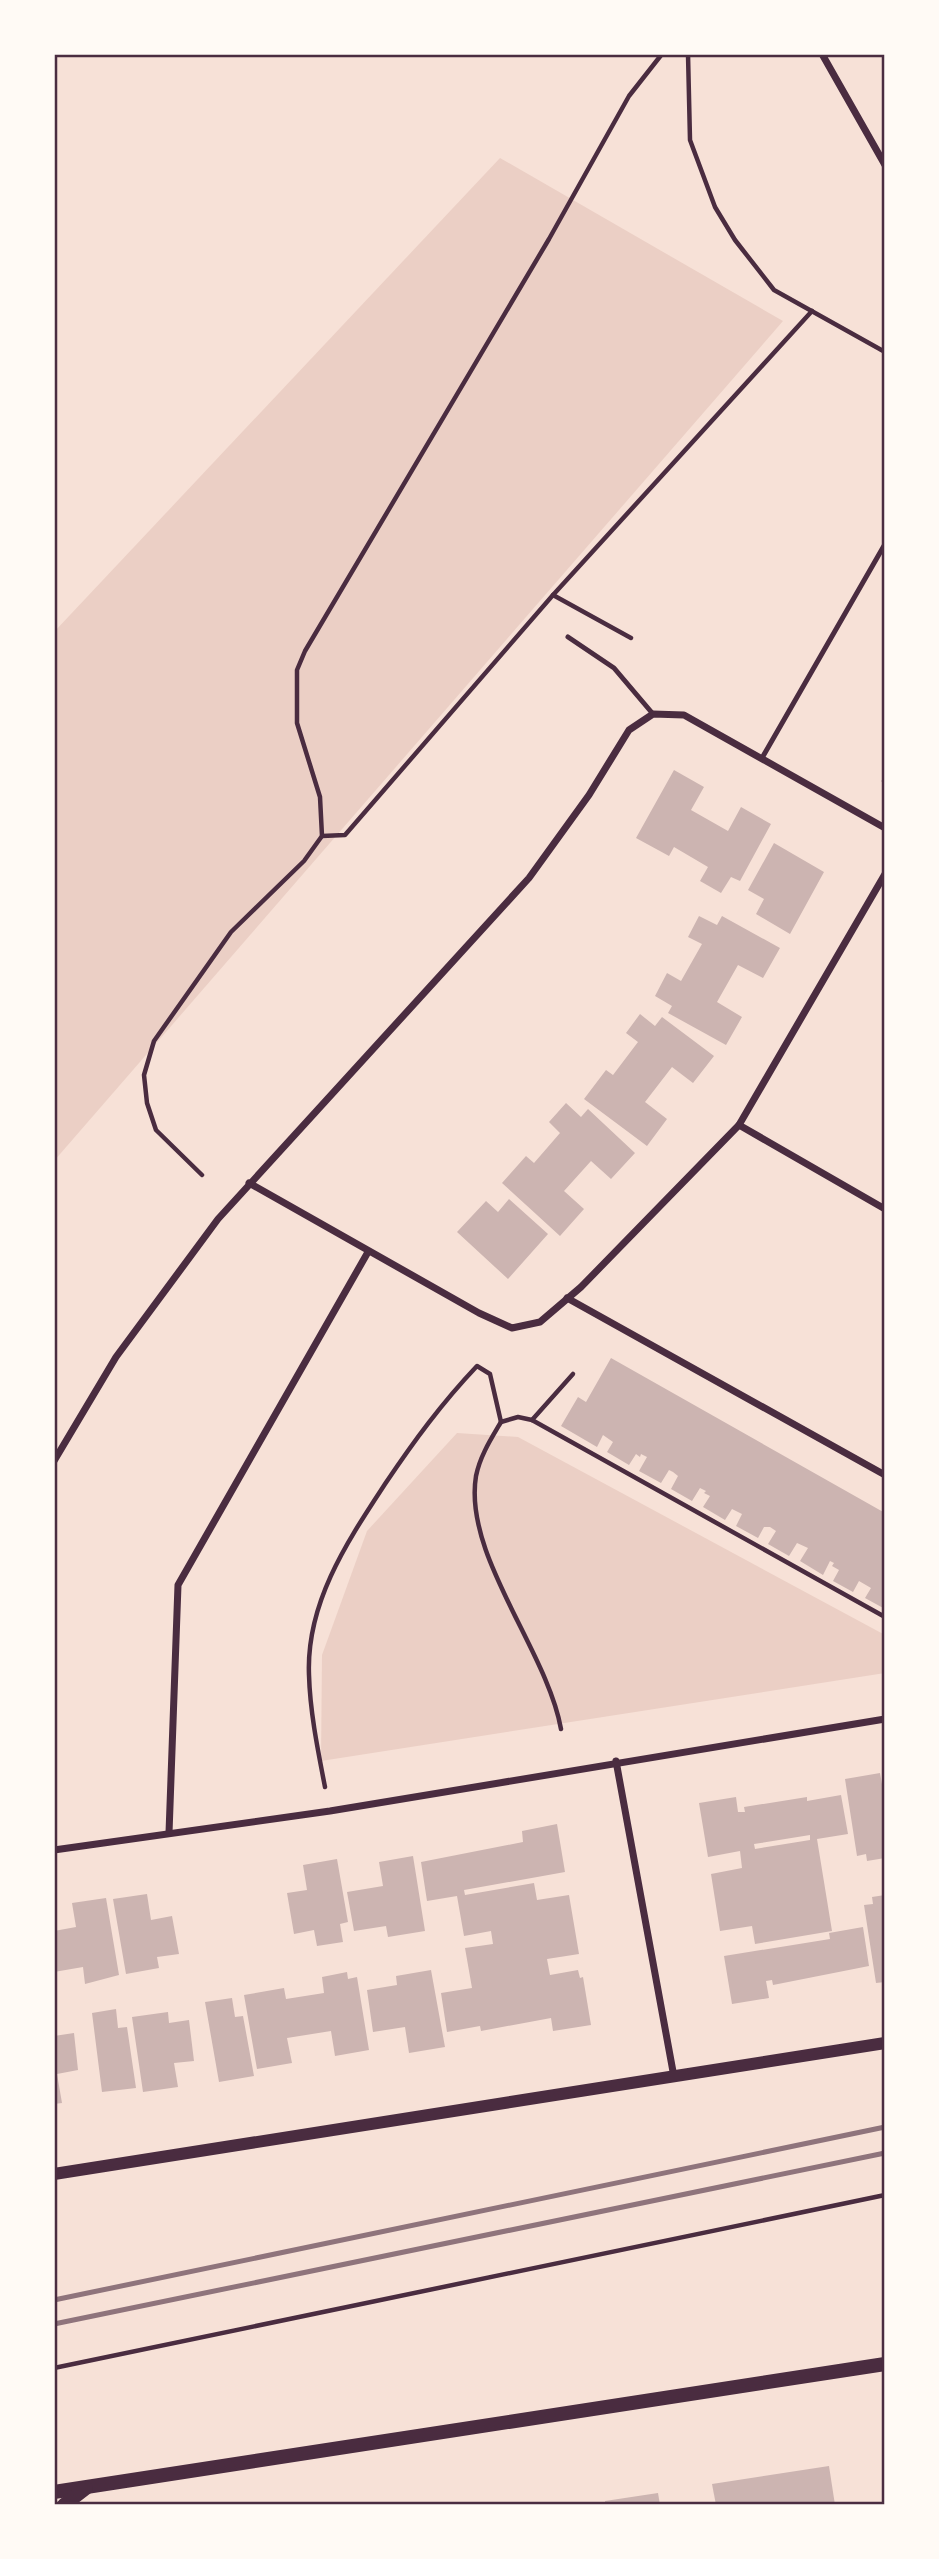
<svg xmlns="http://www.w3.org/2000/svg" width="939" height="2559" font-family="'Work Sans',sans-serif">
  <style>
    .green { fill: #ebcfc5 }
    .building { fill: #ccb4b1; fill-rule: evenodd }
    .lines { fill: none; stroke-linecap: round; stroke-linejoin: round }
    .path { stroke: #4a2c40; stroke-width: 4.5 }
    .service { stroke: #4a2c40; stroke-width: 5 }
    .minor { stroke: #4a2c40; stroke-width: 7 }
    .tertiary { stroke: #4a2c40; stroke-width: 12 }
    .secondary { stroke: #4a2c40; stroke-width: 14 }
    .rail { stroke: #8f747c; stroke-width: 5 }
    .neatline { fill: none; stroke: #4a2c40; stroke-width: 2.5 }
  </style>
  <rect width="100%" height="100%" fill="#f7e1d7"/>
  <g class="green">
    <path d="M 500,158 L 783,321 L 54,1161 L 54,632 Z"/>
    <path d="M 457,1433 L 518,1437 L 885,1635 L 885,1673 L 321,1761 L 322,1655 L 367,1531 Z"/>
  </g>
  <g class="building">
    <path d="M 674,770 L 704,787 L 691,810 L 728,831 L 741,807 L 771,824 L 740,881 L 731,877 L 721,893 L 700,881 L 708,867 L 674,847 L 669,856 L 636,838 Z"/>
    <path d="M 774,843 L 824,872 L 790,934 L 756,914 L 764,899 L 748,890 Z"/>
    <path d="M 699,916 L 717,925 L 722,916 L 780,948 L 763,978 L 738,965 L 717,1002 L 742,1017 L 726,1045 L 668,1013 L 672,1006 L 655,996 L 667,973 L 681,981 L 702,944 L 688,937 Z"/>
    <path d="M 640,1014 L 655,1026 L 662,1017 L 714,1056 L 693,1083 L 672,1067 L 645,1102 L 667,1119 L 647,1146 L 584,1099 L 606,1070 L 613,1075 L 638,1042 L 626,1033 Z"/>
    <path d="M 566,1103 L 581,1117 L 588,1109 L 635,1153 L 611,1179 L 591,1161 L 564,1191 L 584,1209 L 560,1236 L 502,1183 L 526,1156 L 534,1163 L 560,1133 L 549,1122 Z"/>
    <path d="M 509,1199 L 548,1234 L 508,1279 L 457,1232 L 486,1201 L 498,1212 Z"/>
    <path d="M 611,1358 L 885,1513 L 885,1609 L 865,1598 L 871,1588 L 859,1581 L 853,1592 L 833,1581 L 839,1570 L 832,1566 L 834,1563 L 830,1561 L 823,1575 L 800,1561 L 808,1548 L 797,1543 L 789,1556 L 768,1544 L 776,1531 L 770,1527 L 764,1527 L 758,1538 L 736,1526 L 742,1514 L 732,1509 L 725,1520 L 703,1507 L 710,1496 L 704,1493 L 706,1491 L 700,1488 L 692,1501 L 671,1489 L 678,1476 L 673,1472 L 669,1470 L 661,1483 L 639,1471 L 647,1457 L 641,1454 L 640,1457 L 636,1454 L 629,1465 L 607,1452 L 613,1442 L 603,1435 L 597,1447 L 561,1426 L 578,1397 L 586,1402 Z"/>
    <path d="M 880,1773 L 885,1801 L 885,1858 L 867,1861 L 866,1854 L 857,1856 L 845,1779 Z"/>
    <path d="M 841,1795 L 848,1834 L 817,1839 L 832,1931 L 755,1944 L 752,1926 L 720,1931 L 711,1874 L 742,1868 L 740,1851 L 708,1857 L 699,1803 L 736,1797 L 738,1812 L 745,1812 L 744,1807 L 807,1797 L 807,1801 ZM 810,1835 L 810,1840 L 755,1849 L 754,1844 Z"/>
    <path d="M 557,1824 L 565,1872 L 464,1890 L 465,1895 L 534,1883 L 537,1900 L 569,1895 L 579,1954 L 547,1959 L 550,1975 L 578,1970 L 580,1978 L 583,1977 L 591,2025 L 553,2031 L 551,2018 L 481,2031 L 480,2026 L 447,2032 L 441,1993 L 472,1988 L 465,1948 L 493,1944 L 491,1931 L 464,1936 L 457,1896 L 427,1901 L 421,1862 L 523,1842 L 522,1831 Z"/>
    <path d="M 413,1856 L 425,1931 L 388,1937 L 386,1926 L 354,1931 L 347,1892 L 383,1886 L 379,1862 Z"/>
    <path d="M 337,1859 L 348,1922 L 340,1924 L 343,1942 L 317,1946 L 314,1930 L 294,1934 L 287,1893 L 307,1890 L 303,1865 Z"/>
    <path d="M 147,1894 L 151,1920 L 172,1916 L 179,1954 L 157,1957 L 159,1968 L 126,1974 L 113,1899 Z"/>
    <path d="M 885,1895 L 885,1982 L 876,1983 L 864,1905 L 873,1904 L 872,1897 Z"/>
    <path d="M 106,1898 L 119,1975 L 85,1984 L 83,1967 L 54,1972 L 54,1931 L 76,1927 L 72,1903 Z"/>
    <path d="M 863,1927 L 869,1966 L 773,1985 L 772,1980 L 766,1981 L 769,1998 L 732,2004 L 724,1956 L 830,1939 L 829,1933 Z"/>
    <path d="M 431,1970 L 445,2047 L 409,2053 L 405,2027 L 373,2032 L 367,1990 L 397,1985 L 396,1976 Z"/>
    <path d="M 347,1972 L 348,1979 L 357,1977 L 369,2050 L 335,2056 L 331,2031 L 287,2038 L 292,2063 L 257,2069 L 244,1995 L 284,1988 L 286,1999 L 324,1993 L 322,1977 Z"/>
    <path d="M 232,1998 L 235,2017 L 243,2016 L 254,2076 L 219,2082 L 205,2002 Z"/>
    <path d="M 116,2009 L 118,2028 L 127,2027 L 136,2088 L 102,2092 L 92,2013 Z"/>
    <path d="M 168,2012 L 169,2023 L 189,2020 L 194,2061 L 174,2063 L 178,2087 L 143,2092 L 132,2017 Z"/>
    <path d="M 74,2033 L 78,2070 L 57,2074 L 62,2103 L 54,2104 L 54,2036 Z"/>
    <path d="M 829,2466 L 835,2505 L 716,2505 L 712,2484 Z"/>
    <path d="M 658,2493 L 660,2505 L 605,2505 L 605,2501 Z"/>
  </g>
  <g class="lines">
    <g class="path">
      <path d="M 688,54 L 690,140 L 715,207 L 735,240 L 774,290 L 885,352"/>
      <path d="M 631,638 L 553,595 L 812,311"/>
      <path d="M 884,781 L 885,780"/>
      <path d="M 322,836 L 345,835 L 553,595"/>
      <path d="M 202,1175 L 156,1130 L 147,1103 L 144,1075 L 154,1041 L 231,932 L 304,861 L 322,836 L 320,797 L 297,723 L 297,670 L 305,651 L 549,239 L 629,96 L 662,54"/>
      <path d="M 532,1420 L 573,1374"/>
      <path d="M 501,1422 C 491,1439 480,1456 476,1476 C 463,1555 547,1650 561,1729"/>
      <path d="M 325,1787 C 318,1751 310,1712 309,1675 C 306,1603 347,1542 385,1484 C 414,1441 441,1404 477,1366 L 490,1374 L 501,1422 L 518,1417 L 532,1420 L 885,1617"/>
      <path d="M 54,2368 L 885,2195"/>
    </g>
    <g class="service">
      <path d="M 568,637 L 614,668 L 653,714"/>
      <path d="M 762,758 L 885,544"/>
    </g>
    <g class="minor">
      <path d="M 822,54 L 885,165"/>
      <path d="M 739,1125 L 885,1209"/>
      <path d="M 249,1183 L 479,1313 L 512,1328 L 540,1322 L 581,1287 L 739,1125 L 885,874"/>
      <path d="M 567,1298 L 885,1475"/>
      <path d="M 54,1461 L 116,1357 L 218,1219 L 529,878 L 589,795 L 629,730 L 653,714 L 684,715 L 885,828"/>
      <path d="M 616,1761 L 674,2077"/>
      <path d="M 169,1833 L 178,1585 L 368,1252"/>
      <path d="M 54,1850 L 330,1811 L 885,1719"/>
    </g>
    <path class="tertiary" d="M 54,2174 L 885,2043"/>
    <g class="secondary">
      <path d="M 54,2492 L 885,2364"/>
      <path d="M 64,2505 L 86,2488"/>
    </g>
    <g class="rail">
      <path d="M 54,2300 L 885,2127"/>
      <path d="M 54,2324 L 885,2153"/>
    </g>
  </g>
  <rect width="939" height="2559" fill="none" stroke="#fffaf5" stroke-width="112"/>
  <rect x="56" y="56" width="827" height="2447" class="neatline"/>
</svg>
